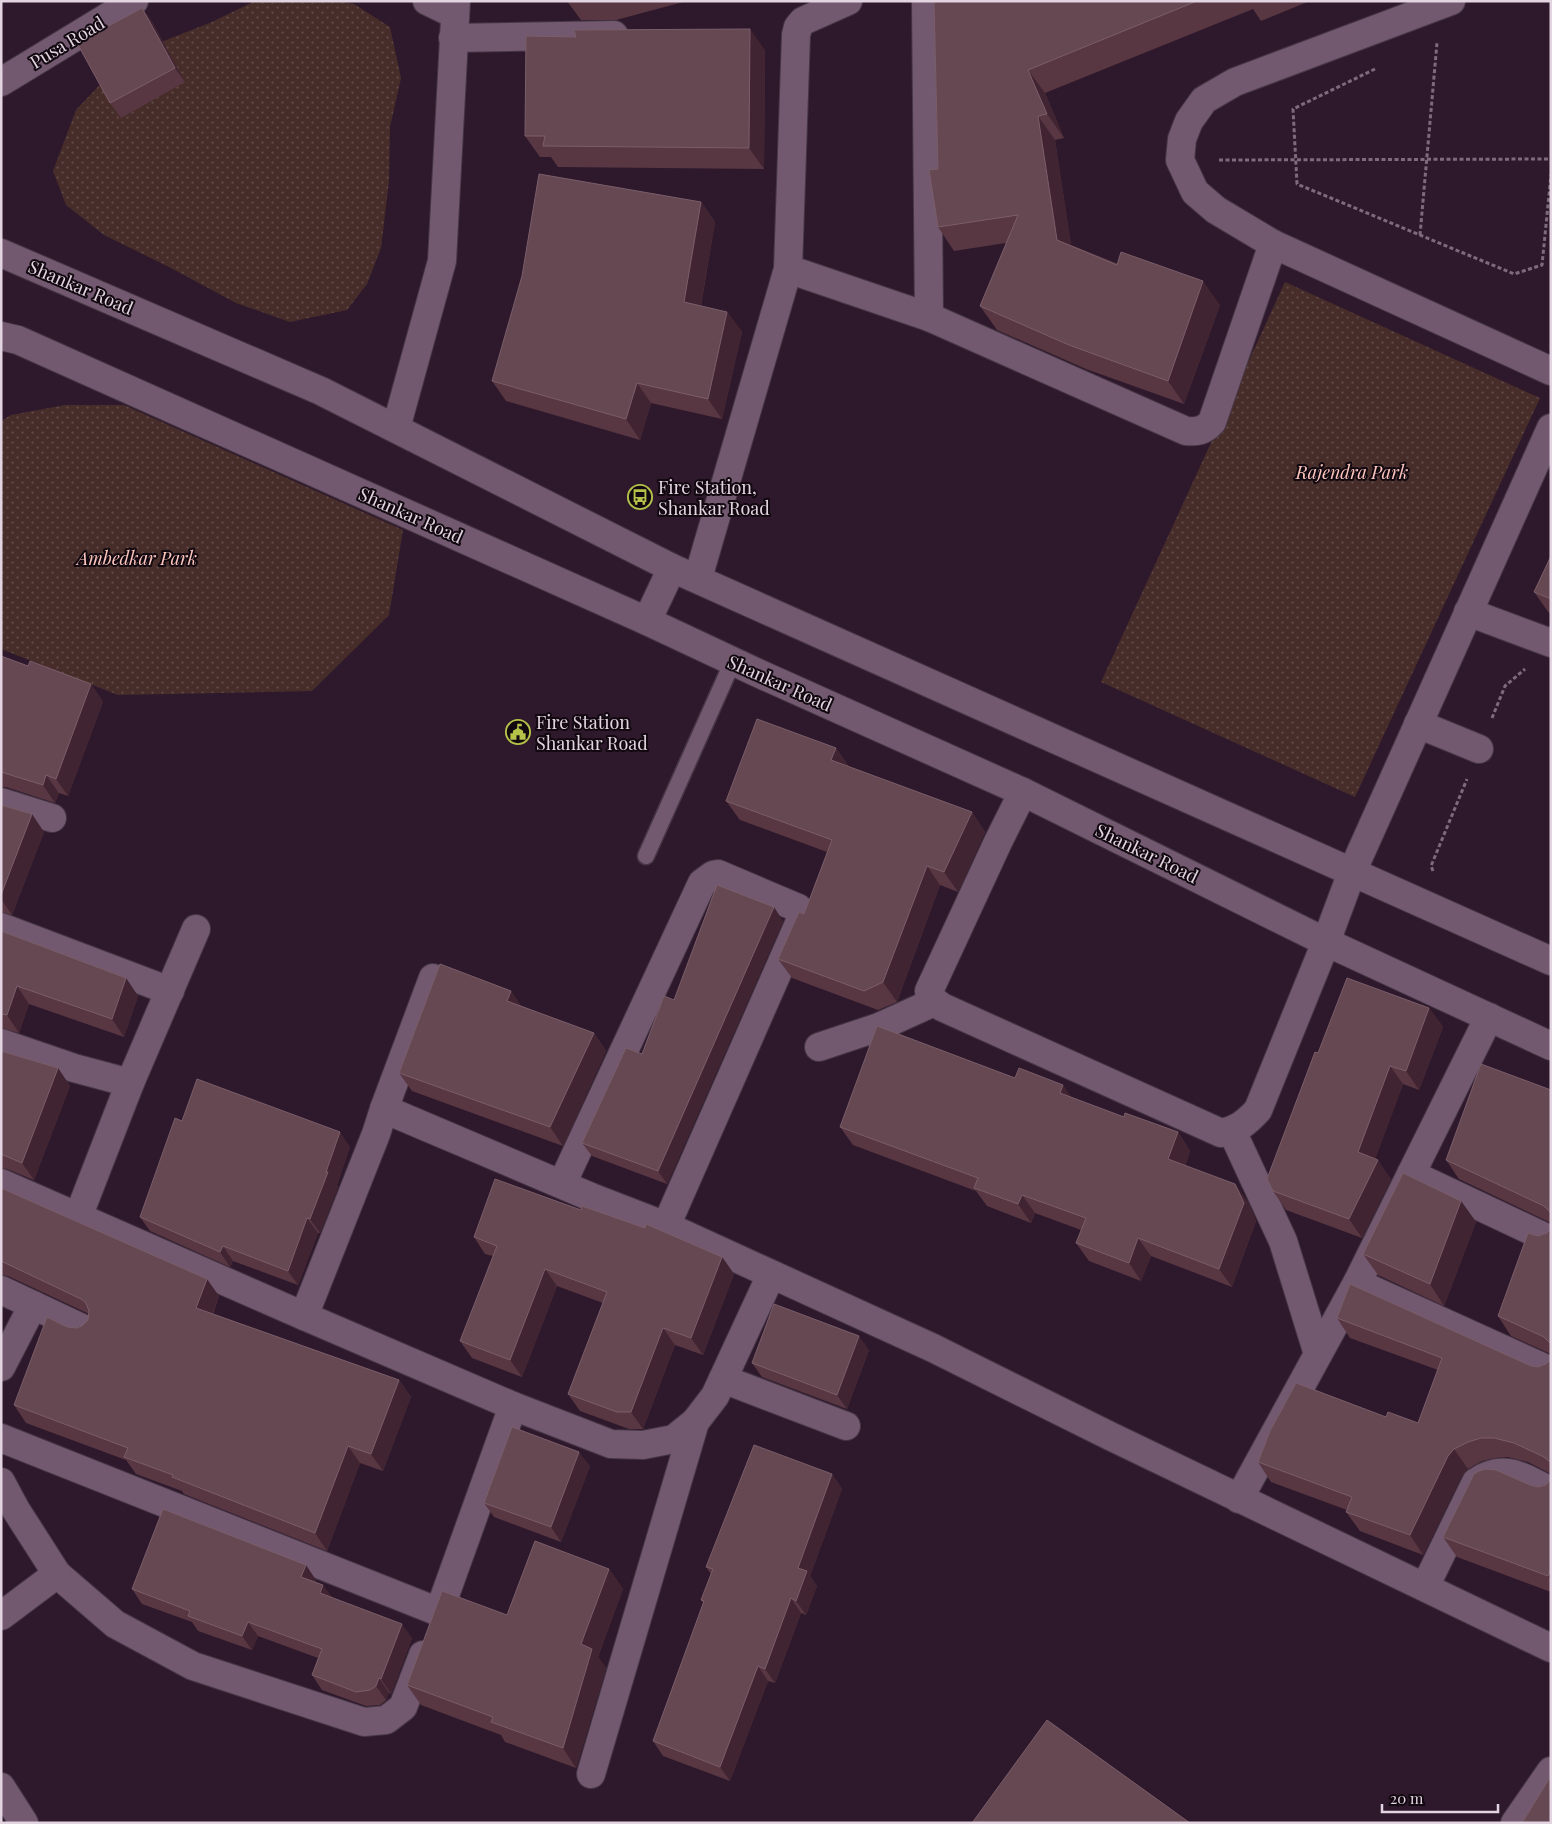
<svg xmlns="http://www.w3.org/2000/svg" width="1552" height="1824" font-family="'Playfair Display',serif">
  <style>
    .park { fill: url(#park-dots) }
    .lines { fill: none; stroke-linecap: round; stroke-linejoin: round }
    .service-casing { stroke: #463645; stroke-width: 19 }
    .minor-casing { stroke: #463645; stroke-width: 30 }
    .tertiary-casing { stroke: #463645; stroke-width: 30 }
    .secondary-casing { stroke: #463645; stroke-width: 30 }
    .path { stroke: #7d6b7b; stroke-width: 3; stroke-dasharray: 4 2.5; stroke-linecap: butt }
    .service { stroke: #72596f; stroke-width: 16 }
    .minor { stroke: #72596f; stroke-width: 28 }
    .tertiary { stroke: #72596f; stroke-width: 28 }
    .secondary { stroke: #72596f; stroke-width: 28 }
    .wall { fill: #583742 }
    .shaded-wall { fill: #412432 }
    .building { fill: #664853; stroke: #7a5e69 }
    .labels { text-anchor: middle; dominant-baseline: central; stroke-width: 4; stroke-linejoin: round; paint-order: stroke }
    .street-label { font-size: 18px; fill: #e3d4e1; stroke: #110810 }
    .park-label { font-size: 18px; font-style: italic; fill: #fec6bd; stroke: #110810 }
    .poi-label { font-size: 18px; fill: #e3d4e1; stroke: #110810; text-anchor: start }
  </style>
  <defs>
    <pattern id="park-dots" width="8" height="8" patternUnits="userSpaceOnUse" patternTransform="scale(1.25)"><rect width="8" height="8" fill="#472d29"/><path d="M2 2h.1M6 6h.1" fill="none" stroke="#614b48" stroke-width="1.8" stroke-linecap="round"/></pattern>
  </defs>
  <rect width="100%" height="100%" fill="#2e192c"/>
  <g class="park">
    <path d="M 255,1 L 341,1 L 354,4 L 390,27 L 401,78 L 390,127 L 389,181 L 381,248 L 367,284 L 347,310 L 290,322 L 236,303 L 169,267 L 104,235 L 66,205 L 53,171 L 76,110 L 128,55 L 212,22 Z"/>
    <path d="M 1285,282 L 1540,398 L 1355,797 L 1101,682 Z"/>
    <path d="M 65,405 L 124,405 L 403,530 L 389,615 L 312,691 L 118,695 L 1,649 L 1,421 L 11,415 Z"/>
  </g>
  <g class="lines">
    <defs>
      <path id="service" d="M 646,856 L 733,661"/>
      <g id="minor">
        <path d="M 926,1 L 929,317"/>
        <path d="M 1451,1 L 1235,82 L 1204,100 L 1189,121 L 1182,139 L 1180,160 L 1195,192 L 1216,210 L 1273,244 L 1551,371"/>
        <path d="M 453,38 L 614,35"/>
        <path d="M 788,269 L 929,317 L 1186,431 C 1197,432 1204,431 1212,422 L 1273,244"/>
        <path d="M 698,578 L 788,269 L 796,35 L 798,27 L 803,21 L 848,1"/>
        <path d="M 1468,612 L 1551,643"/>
        <path d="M 1418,724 L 1479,749"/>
        <path d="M 1023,792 L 998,842 L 929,991 L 930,998 L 942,1007 L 1221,1133 C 1237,1130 1246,1123 1258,1110 L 1326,942 L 1352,872 L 1551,428"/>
        <path d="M 1,802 L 52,818"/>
        <path d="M 1,927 L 170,991"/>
        <path d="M 1,1043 L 74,1068 L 130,1083"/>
        <path d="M 819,1047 L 879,1027 L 934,1002"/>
        <path d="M 384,1109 L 433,978"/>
        <path d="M 1232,1131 L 1283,1241 L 1318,1354"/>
        <path d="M 1411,1174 L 1551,1240"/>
        <path d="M 1,1183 L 304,1316"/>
        <path d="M 562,1184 L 702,883 L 713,875 L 718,874 L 798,908 L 801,914 L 801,919 L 666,1226"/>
        <path d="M 78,1217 L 130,1083 L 196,929"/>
        <path d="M 771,1275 L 715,1396 L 695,1422 L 674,1439 L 643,1445 L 611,1444 L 513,1406 L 304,1316 L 376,1134 L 384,1109 L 591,1197 L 666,1226 L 933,1348 L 1110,1436 L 1551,1648"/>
        <path d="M 1357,1283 L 1551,1371"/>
        <path d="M 1,1290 L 86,1330"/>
        <path d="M 1,1367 L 33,1305"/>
        <path d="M 723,1379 L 846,1426"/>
        <path d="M 1,1438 L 439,1612 L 513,1406"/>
        <path d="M 1,1482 L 16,1510 L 57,1574 L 115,1624 L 193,1666 L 364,1722 L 386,1720 L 403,1707 L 423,1655"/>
        <path d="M 1239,1499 L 1357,1283 L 1489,1017"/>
        <path d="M 1425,1587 L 1476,1482 C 1505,1462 1523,1478 1551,1491"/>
        <path d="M 1,1616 L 57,1574"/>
        <path d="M 591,1774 L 695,1422"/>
        <path d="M 1515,1823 L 1551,1771"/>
      </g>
      <path id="tertiary" d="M 1,1787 L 24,1823"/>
      <g id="secondary">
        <path d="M 427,1 L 454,14"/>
        <path d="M 1,82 L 134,1"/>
        <path d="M 1,253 L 321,391 L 672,568 L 1551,961"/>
        <path d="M 1,336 L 18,340 L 647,621 L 760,674 L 1023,792 L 1326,942 L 1551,1046"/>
        <path d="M 396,428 L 442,261 L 456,1"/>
        <path d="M 647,621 L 672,568"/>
      </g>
    </defs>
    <use href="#service" class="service-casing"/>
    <use href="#minor" class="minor-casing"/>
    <use href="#tertiary" class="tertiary-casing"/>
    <use href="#secondary" class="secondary-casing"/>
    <g class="path">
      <path d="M 1375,69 L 1293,109 L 1297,184 L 1514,274 L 1542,265 L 1551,175"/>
      <path d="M 1219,160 L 1551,159"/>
      <path d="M 1420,235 L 1437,43"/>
      <path d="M 1492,718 L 1505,686 L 1525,669"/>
      <path d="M 1433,871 L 1431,866 L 1467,779"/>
    </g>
    <use href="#service" class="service"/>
    <use href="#minor" class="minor"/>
    <use href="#tertiary" class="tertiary"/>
    <use href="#secondary" class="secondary"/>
  </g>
  <g class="wall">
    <path d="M 567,1 L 687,1 L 616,20 L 581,20 Z"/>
    <path d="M 934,1 L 1310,1 L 1261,21 L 1253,9 L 1045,93 L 1064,138 L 1055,140 L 1071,245 L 1220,305 L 1184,404 L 1086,369 L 997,330 L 980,306 L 1006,243 L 954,251 L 938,227 L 938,169 Z"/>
    <path d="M 142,8 L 152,22 L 185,82 L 121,118 L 110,103 Z"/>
    <path d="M 765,50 L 764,169 L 558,167 L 551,157 L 540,157 L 525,136 Z"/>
    <path d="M 701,202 L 715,222 L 701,306 L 727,312 L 742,332 L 722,419 L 651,403 L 640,440 L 506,401 L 492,381 Z"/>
    <path d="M 1551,556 L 1551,614 L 1549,613 L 1534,592 Z"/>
    <path d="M 1,656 L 28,666 L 91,684 L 103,702 L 68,796 L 59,793 L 55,803 L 6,787 L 1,787 Z"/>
    <path d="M 836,748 L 849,767 L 972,812 L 985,832 L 958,892 L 940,885 L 897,1002 L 878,1010 L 792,978 L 778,959 L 804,914 L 827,852 L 740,820 L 726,801 Z"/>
    <path d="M 1,805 L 44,832 L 12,915 L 1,912 Z"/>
    <path d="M 783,921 L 667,1184 L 592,1156 L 582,1143 L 642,1054 L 674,1000 Z"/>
    <path d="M 1,931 L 126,978 L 138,996 L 124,1037 L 29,1004 L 19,1033 L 1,1028 Z"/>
    <path d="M 511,991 L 521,1006 L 594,1033 L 606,1051 L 563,1146 L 412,1091 L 399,1073 Z"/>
    <path d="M 1429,1008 L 1443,1027 L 1419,1090 L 1403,1084 L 1375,1159 L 1391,1179 L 1362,1238 L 1286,1210 L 1273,1191 L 1318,1053 Z"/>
    <path d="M 1,1051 L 58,1068 L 70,1086 L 34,1180 L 7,1169 L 1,1168 Z"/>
    <path d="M 1015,1078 L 1072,1098 L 1124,1117 L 1178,1132 L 1190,1151 L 1185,1166 L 1248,1202 L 1256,1221 L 1232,1287 L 1151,1256 L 1141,1281 L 1089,1261 L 1076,1243 L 1081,1230 L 1035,1213 L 1031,1223 L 987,1206 L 976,1191 L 853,1145 L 840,1127 Z"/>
    <path d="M 1551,1090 L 1551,1223 L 1459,1179 L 1446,1160 Z"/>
    <path d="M 182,1121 L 350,1147 L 337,1185 L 338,1187 L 320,1233 L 318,1233 L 298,1285 L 233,1261 L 230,1267 L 150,1231 L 140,1217 Z"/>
    <path d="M 1,1188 L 219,1296 L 213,1314 L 399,1380 L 411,1397 L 383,1471 L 360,1463 L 327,1551 L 184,1494 L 182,1491 L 136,1474 L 126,1460 L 26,1423 L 14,1405 L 67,1327 L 76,1328 L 82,1326 L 88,1320 L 89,1314 L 8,1276 L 1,1275 Z"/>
    <path d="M 1461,1201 L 1476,1222 L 1444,1306 L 1378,1275 L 1363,1254 Z"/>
    <path d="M 581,1210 L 722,1257 L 734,1274 L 703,1355 L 675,1345 L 643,1429 L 629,1429 L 580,1411 L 568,1394 L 603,1303 L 557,1286 L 522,1377 L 472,1358 L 460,1341 L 493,1256 L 485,1254 L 474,1237 Z"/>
    <path d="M 1551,1228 L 1551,1354 L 1511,1336 L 1498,1316 L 1538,1236 L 1547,1233 Z"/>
    <path d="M 1337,1318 L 1531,1366 L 1538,1367 L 1546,1364 L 1551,1359 L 1551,1474 L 1528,1462 L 1508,1457 L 1495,1458 L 1482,1461 L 1468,1469 L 1462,1475 L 1423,1555 L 1360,1531 L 1346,1512 L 1347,1510 L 1271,1482 L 1258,1462 L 1386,1417 L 1418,1423 L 1438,1370 L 1350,1338 Z"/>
    <path d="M 869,1350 L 847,1409 L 762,1377 L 752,1363 Z"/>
    <path d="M 590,1466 L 561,1542 L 494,1517 L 484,1503 Z"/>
    <path d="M 832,1474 L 842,1489 L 810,1576 L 817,1586 L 806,1615 L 801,1613 L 775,1683 L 768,1681 L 730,1781 L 663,1756 L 653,1741 L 704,1604 L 701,1600 L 711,1574 L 706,1567 Z"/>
    <path d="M 1551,1479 L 1551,1592 L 1457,1557 L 1443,1537 L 1530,1485 L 1538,1487 L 1546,1485 Z"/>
    <path d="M 609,1569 L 623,1589 L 598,1657 L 606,1668 L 576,1768 L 505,1742 L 501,1735 L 421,1705 L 407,1685 L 507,1615 Z"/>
    <path d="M 316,1580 L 315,1582 L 333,1598 L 412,1638 L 391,1694 L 389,1693 L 386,1700 L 380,1705 L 366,1706 L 322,1690 L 312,1675 L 318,1658 L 258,1636 L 252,1650 L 198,1631 L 192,1622 L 142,1604 L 132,1589 Z"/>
  </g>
  <g class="shaded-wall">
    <path d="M 142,8 L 152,22 L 185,82 L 175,68 Z"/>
    <path d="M 750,29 L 765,50 L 764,169 L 749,148 Z"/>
    <path d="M 1028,70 L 1045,93 L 1064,138 L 1047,114 Z"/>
    <path d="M 1038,116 L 1055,140 L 1074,264 L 1057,240 Z"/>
    <path d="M 701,202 L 715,222 L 698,322 L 684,302 Z"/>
    <path d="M 1203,281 L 1220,305 L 1184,404 L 1168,381 Z"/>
    <path d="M 727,312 L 742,332 L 722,419 L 708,399 Z"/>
    <path d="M 637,383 L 651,403 L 640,440 L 626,419 Z"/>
    <path d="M 91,684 L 103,702 L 68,796 L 56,779 Z"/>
    <path d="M 836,748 L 849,768 L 831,760 Z"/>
    <path d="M 46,775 L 59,793 L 55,803 L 43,785 Z"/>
    <path d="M 972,812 L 985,832 L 958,892 L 944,872 Z"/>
    <path d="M 32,814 L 44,832 L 12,915 L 1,899 L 1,895 Z"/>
    <path d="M 927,866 L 940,885 L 897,1002 L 883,982 Z"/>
    <path d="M 774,907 L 783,921 L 667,1184 L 658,1171 Z"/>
    <path d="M 126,978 L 138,996 L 124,1037 L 112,1019 Z"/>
    <path d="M 17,986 L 29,1004 L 19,1033 L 7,1015 Z"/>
    <path d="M 511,991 L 523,1009 L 507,1001 Z"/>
    <path d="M 1429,1008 L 1443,1027 L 1419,1090 L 1406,1071 Z"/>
    <path d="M 594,1033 L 606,1051 L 563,1146 L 550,1127 Z"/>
    <path d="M 1390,1066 L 1403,1084 L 1371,1171 L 1358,1152 Z"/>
    <path d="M 58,1068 L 70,1086 L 34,1180 L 22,1163 Z"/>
    <path d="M 1063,1085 L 1076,1104 L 1060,1093 Z"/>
    <path d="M 340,1132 L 350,1147 L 337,1185 L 338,1187 L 320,1233 L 310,1219 Z"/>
    <path d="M 1178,1132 L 1190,1151 L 1180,1178 L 1168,1159 Z"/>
    <path d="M 1378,1160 L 1391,1179 L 1362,1238 L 1349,1219 Z"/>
    <path d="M 1235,1184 L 1248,1202 L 1256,1221 L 1232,1287 L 1219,1269 Z"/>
    <path d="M 1022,1195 L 1035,1213 L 1031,1223 L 1018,1204 Z"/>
    <path d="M 1461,1201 L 1476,1222 L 1444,1306 L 1430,1284 Z"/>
    <path d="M 307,1218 L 318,1233 L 298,1285 L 288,1271 Z"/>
    <path d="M 1138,1238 L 1151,1256 L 1141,1281 L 1129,1263 Z"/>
    <path d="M 223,1246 L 233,1261 L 230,1267 L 220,1252 Z"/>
    <path d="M 722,1257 L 734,1274 L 703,1355 L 691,1338 Z"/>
    <path d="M 545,1269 L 557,1286 L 522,1377 L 510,1360 Z"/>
    <path d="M 207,1279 L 219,1296 L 208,1325 L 196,1308 Z"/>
    <path d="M 663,1328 L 675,1345 L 643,1429 L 631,1412 Z"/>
    <path d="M 859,1336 L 869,1350 L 847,1409 L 837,1395 Z"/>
    <path d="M 399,1380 L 411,1397 L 383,1471 L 371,1454 Z"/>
    <path d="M 348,1446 L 360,1463 L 327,1551 L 315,1533 Z"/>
    <path d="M 1454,1449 L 1468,1469 L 1462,1475 L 1423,1555 L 1410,1535 L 1448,1456 Z"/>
    <path d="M 579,1452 L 590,1466 L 561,1542 L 551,1527 Z"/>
    <path d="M 832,1474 L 842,1489 L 810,1576 L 817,1586 L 806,1615 L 796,1601 L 798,1568 Z"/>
    <path d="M 306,1565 L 316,1580 L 311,1591 L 301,1577 Z"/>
    <path d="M 609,1569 L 623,1589 L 598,1657 L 606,1668 L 576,1768 L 563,1748 L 581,1644 Z"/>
    <path d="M 1551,1569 L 1551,1580 L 1548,1576 Z"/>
    <path d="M 323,1585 L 334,1599 L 320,1593 Z"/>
    <path d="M 791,1598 L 801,1613 L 775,1683 L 765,1669 Z"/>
    <path d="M 248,1622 L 258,1636 L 252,1650 L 242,1636 Z"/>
    <path d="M 402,1624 L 412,1638 L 391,1694 L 381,1679 Z"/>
    <path d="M 758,1666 L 768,1681 L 730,1781 L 720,1767 Z"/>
    <path d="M 379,1678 L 389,1693 L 386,1700 L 376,1686 Z"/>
  </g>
  <g class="building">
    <path d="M 934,1 L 1197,1 L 1028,70 L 1047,114 L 1038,116 L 1057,240 L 1117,265 L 1121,252 L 1203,281 L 1168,381 L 1069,345 L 980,306 L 1018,215 L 938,227 L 929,170 L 938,169 Z"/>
    <path d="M 142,8 L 175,68 L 110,103 L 77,43 Z"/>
    <path d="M 750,29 L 749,148 L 543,146 L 545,136 L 525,136 L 526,36 L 576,37 L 574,30 Z"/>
    <path d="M 539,174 L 701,202 L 684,302 L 727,312 L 708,399 L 637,383 L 626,419 L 492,381 L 522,276 Z"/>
    <path d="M 1551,556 L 1551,599 L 1534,592 Z"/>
    <path d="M 1,656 L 28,666 L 30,661 L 91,684 L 56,779 L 46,775 L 43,785 L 1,772 Z"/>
    <path d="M 757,719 L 836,748 L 831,760 L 972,812 L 944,872 L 927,866 L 883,982 L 864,991 L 778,959 L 799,912 L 804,914 L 832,840 L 726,801 Z"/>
    <path d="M 1,805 L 32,814 L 1,895 Z"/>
    <path d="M 717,885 L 774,907 L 658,1171 L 582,1143 L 626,1048 L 642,1054 L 664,996 L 674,1000 Z"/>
    <path d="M 1,931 L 126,978 L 112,1019 L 17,986 L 7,1015 L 1,1014 Z"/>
    <path d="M 440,964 L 511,991 L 507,1001 L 594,1033 L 550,1127 L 399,1073 Z"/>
    <path d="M 1347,978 L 1429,1008 L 1406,1071 L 1390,1066 L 1358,1152 L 1378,1160 L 1349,1219 L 1273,1191 L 1267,1179 L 1315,1052 L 1318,1053 Z"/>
    <path d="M 877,1026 L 1015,1078 L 1019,1068 L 1063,1085 L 1060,1093 L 1124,1117 L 1125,1113 L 1178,1132 L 1168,1159 L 1235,1184 L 1244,1203 L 1219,1269 L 1138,1238 L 1129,1263 L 1076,1243 L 1086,1218 L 1022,1195 L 1018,1204 L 974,1188 L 978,1178 L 840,1127 Z"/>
    <path d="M 1,1051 L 58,1068 L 22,1163 L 1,1154 Z"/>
    <path d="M 1481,1064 L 1551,1090 L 1551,1213 L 1544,1206 L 1446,1160 Z"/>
    <path d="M 197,1079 L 340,1132 L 326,1172 L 328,1172 L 310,1219 L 307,1218 L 288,1271 L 223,1246 L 220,1252 L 140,1217 L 175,1118 L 182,1121 Z"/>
    <path d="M 1403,1173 L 1461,1201 L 1430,1284 L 1363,1254 Z"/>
    <path d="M 495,1179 L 581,1210 L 582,1206 L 645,1228 L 646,1224 L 722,1257 L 691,1338 L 663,1328 L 631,1412 L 617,1412 L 568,1394 L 607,1292 L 545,1269 L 510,1360 L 460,1341 L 497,1246 L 474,1237 Z"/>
    <path d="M 1,1188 L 207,1279 L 196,1308 L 399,1380 L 371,1454 L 348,1446 L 315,1533 L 172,1477 L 173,1475 L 124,1457 L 128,1448 L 14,1405 L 47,1317 L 67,1327 L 76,1328 L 82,1326 L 88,1320 L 89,1311 L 86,1303 L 81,1299 L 1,1261 Z"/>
    <path d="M 1551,1228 L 1551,1344 L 1544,1337 L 1498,1316 L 1528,1233 L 1538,1236 L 1547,1233 Z"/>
    <path d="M 1350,1284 L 1531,1366 L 1538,1367 L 1546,1364 L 1551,1359 L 1551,1465 L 1550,1462 L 1544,1457 L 1514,1443 L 1494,1438 L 1481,1438 L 1468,1442 L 1454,1449 L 1448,1456 L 1410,1535 L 1346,1512 L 1352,1497 L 1258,1462 L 1270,1431 L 1296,1383 L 1386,1417 L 1388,1412 L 1418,1423 L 1442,1358 L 1337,1318 Z"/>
    <path d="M 774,1304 L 859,1336 L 837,1395 L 752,1363 Z"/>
    <path d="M 512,1427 L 579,1452 L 551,1527 L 484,1503 Z"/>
    <path d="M 754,1445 L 832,1474 L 798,1568 L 807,1571 L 796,1601 L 791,1598 L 765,1669 L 758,1666 L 720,1767 L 653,1741 L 704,1601 L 701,1600 L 713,1569 L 706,1567 Z"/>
    <path d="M 1485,1469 L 1496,1470 L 1530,1485 L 1538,1487 L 1546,1485 L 1551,1479 L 1551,1569 L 1548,1576 L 1443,1537 L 1474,1474 L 1479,1471 Z"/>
    <path d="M 163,1509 L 306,1565 L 301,1577 L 323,1585 L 320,1593 L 402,1624 L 381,1679 L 379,1678 L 376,1686 L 370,1690 L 356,1692 L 312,1675 L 322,1649 L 248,1622 L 242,1636 L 188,1616 L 190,1611 L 132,1589 Z"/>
    <path d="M 535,1541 L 609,1569 L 581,1644 L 592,1649 L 563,1748 L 491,1722 L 493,1717 L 407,1685 L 442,1591 L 507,1615 Z"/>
    <path d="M 1047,1720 L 1190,1823 L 972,1823 Z"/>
    <path d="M 1549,1779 L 1551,1780 L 1551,1823 L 1522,1823 Z"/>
  </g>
  <defs>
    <symbol id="bus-ring" viewBox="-11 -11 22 22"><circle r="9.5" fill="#110810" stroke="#b5c249" stroke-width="1.5"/><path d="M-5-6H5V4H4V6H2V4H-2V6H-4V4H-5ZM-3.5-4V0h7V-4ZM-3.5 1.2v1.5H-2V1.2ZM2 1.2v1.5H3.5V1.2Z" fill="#b5c249"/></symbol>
    <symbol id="civic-ring" viewBox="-11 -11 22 22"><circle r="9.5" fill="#110810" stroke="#b5c249" stroke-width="1.5"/><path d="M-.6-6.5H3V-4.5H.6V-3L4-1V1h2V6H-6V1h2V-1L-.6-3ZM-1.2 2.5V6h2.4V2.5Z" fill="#b5c249"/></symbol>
  </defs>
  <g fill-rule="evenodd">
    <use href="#bus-ring" x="626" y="483" width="28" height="28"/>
    <use href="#civic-ring" x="504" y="718" width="28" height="28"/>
  </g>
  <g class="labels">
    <g class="street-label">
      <text transform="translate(67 42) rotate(-31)">Pusa Road</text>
      <text transform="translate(81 287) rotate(23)">Shankar Road</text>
      <text transform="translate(411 515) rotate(24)">Shankar Road</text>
      <text transform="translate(780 683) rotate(24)">Shankar Road</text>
      <text transform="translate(1147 853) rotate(26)">Shankar Road</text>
    </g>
    <g class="park-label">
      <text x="1352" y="472">Rajendra Park</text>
      <text x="137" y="558">Ambedkar Park</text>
    </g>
    <g class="poi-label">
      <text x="658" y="487">Fire Station,<tspan x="658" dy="21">Shankar Road</tspan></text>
      <text x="536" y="722">Fire Station<tspan x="536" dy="21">Shankar Road</tspan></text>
    </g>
  </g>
  <rect width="1552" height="1824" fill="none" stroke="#e3d4e1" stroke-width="5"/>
  <path d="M1382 1804v8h116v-8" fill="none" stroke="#e3d4e1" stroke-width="2.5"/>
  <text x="1390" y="1804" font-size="15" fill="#e3d4e1" stroke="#110810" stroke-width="4" paint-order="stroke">20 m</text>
</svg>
